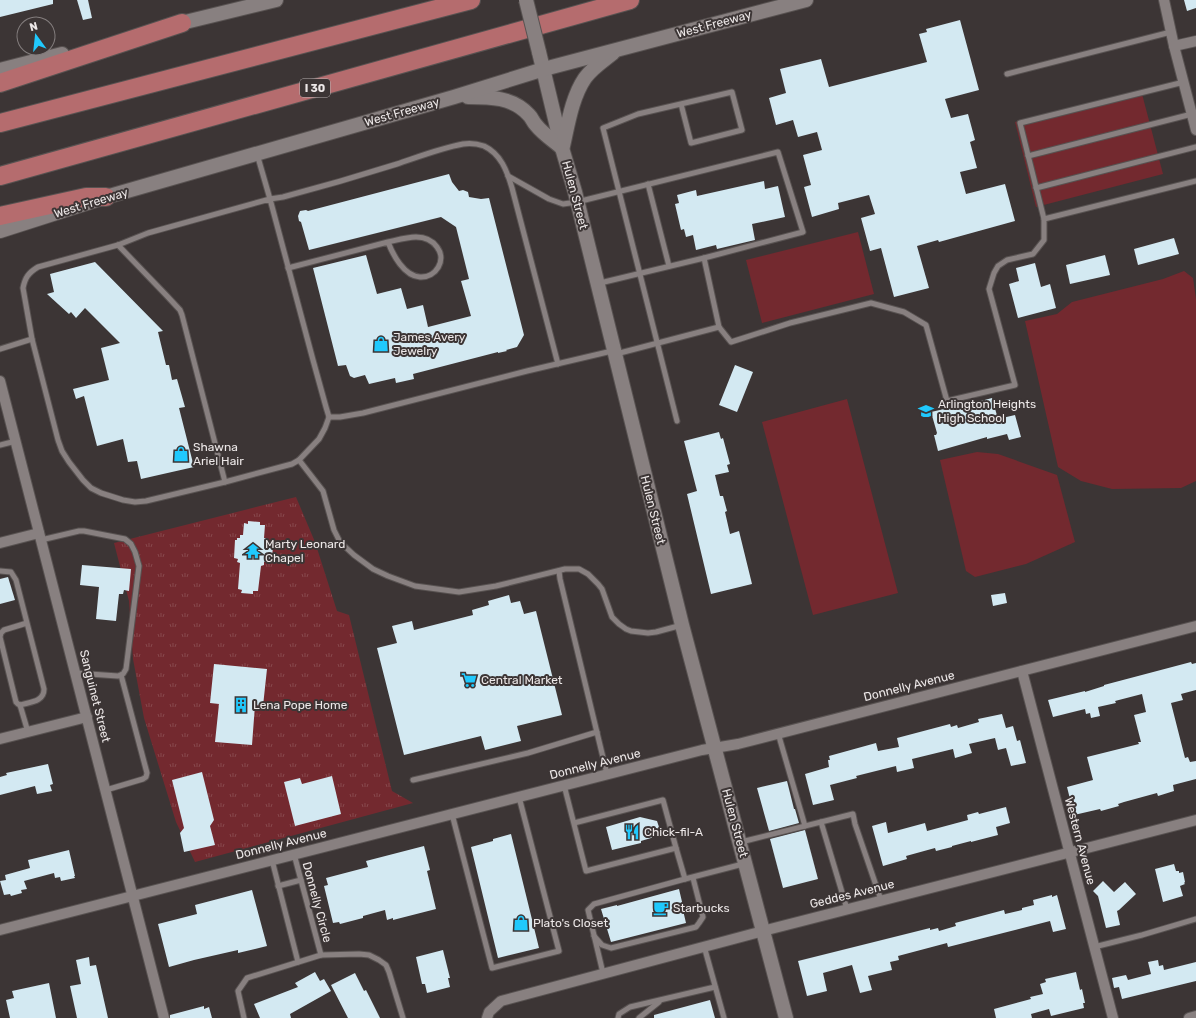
<svg xmlns="http://www.w3.org/2000/svg" width="1196" height="1018" font-family="Rubik,sans-serif">
  <style>
    .grass { fill: #73292f }
    .park { fill: url(#park-tufts) }
    .building { fill: #d3e9f2 }
    .lines { fill: none; stroke-linecap: round; stroke-linejoin: round }
    .service-casing { stroke: #585251; stroke-width: 7 }
    .minor-casing { stroke: #585251; stroke-width: 12 }
    .secondary-casing { stroke: #585251; stroke-width: 16 }
    .motorway-casing { stroke: #585251; stroke-width: 20 }
    .service { stroke: #888080; stroke-width: 5 }
    .minor { stroke: #888080; stroke-width: 10 }
    .secondary { stroke: #888080; stroke-width: 14 }
    .motorway { stroke: #b56c6e; stroke-width: 18 }
    .secondary-bridge-casing { stroke: #585251; stroke-width: 16; stroke-linecap: butt }
    .secondary-bridge { stroke: #888080; stroke-width: 14 }
    .labels { text-anchor: middle; dominant-baseline: central; stroke-width: 4; stroke-linejoin: round; paint-order: stroke }
    .shield { fill: #3c3535; stroke: #b8b2b2; stroke-width: 1 }
    .shield-label { font-size: 11px; font-weight: bold; fill: #ede8e8 }
    .street-label { font-size: 12px; fill: #ede8e8; stroke: #3c3535 }
    .poi-label { font-size: 12px; fill: #ede8e8; stroke: #3c3535; text-anchor: start }
  </style>
  <defs>
    <pattern id="park-tufts" width="24" height="20" patternUnits="userSpaceOnUse"><rect width="24" height="20" fill="#73292f"/><path d="M3 7l-1-3M5 7V3M7 7l1-3M15 17l-1-3M17 17v-4M19 17l1-3" fill="none" stroke="#87484d"/></pattern>
  </defs>
  <rect width="100%" height="100%" fill="#3c3535"/>
  <g class="grass">
    <path d="M 1141,90 L 1163,174 L 1036,207 L 1015,122 Z"/>
    <path d="M 858,232 L 874,294 L 762,323 L 746,260 Z"/>
    <path d="M 1184,271 L 1193,278 L 1196,299 L 1196,481 L 1181,488 L 1112,489 L 1081,481 L 1058,467 L 1025,321 L 1057,314 L 1072,302 L 1163,279 Z"/>
    <path d="M 847,399 L 898,593 L 813,615 L 762,422 Z"/>
    <path d="M 977,452 L 998,454 L 1057,475 L 1075,542 L 1026,564 L 975,577 L 966,571 L 940,460 Z"/>
  </g>
  <path class="park" d="M 296,497 L 315,542 L 337,611 L 349,615 L 392,791 L 413,803 L 195,862 L 176,822 L 144,718 L 133,659 L 129,601 L 114,543 Z"/>
  <g class="building">
    <path d="M 0,0 L 53,0 L 53,4 L 0,17 Z"/>
    <path d="M 77,0 L 88,0 L 92,18 L 83,20 Z"/>
    <path d="M 1184,0 L 1196,0 L 1196,8 L 1187,11 Z"/>
    <path d="M 960,20 L 979,90 L 945,99 L 951,118 L 968,114 L 975,140 L 970,142 L 977,168 L 960,172 L 966,194 L 1005,184 L 1015,221 L 939,242 L 938,240 L 917,246 L 929,288 L 894,297 L 881,248 L 870,251 L 861,218 L 875,214 L 869,195 L 838,203 L 839,209 L 812,217 L 804,187 L 811,185 L 803,155 L 822,150 L 817,132 L 798,137 L 793,120 L 776,125 L 769,98 L 786,93 L 780,69 L 821,59 L 829,87 L 927,62 L 919,34 L 927,32 L 926,29 Z"/>
    <path d="M 449,174 L 452,182 L 459,191 L 463,190 L 468,192 L 469,197 L 481,199 L 489,198 L 524,335 L 517,347 L 506,350 L 507,351 L 498,353 L 498,352 L 413,374 L 414,379 L 396,383 L 395,378 L 369,384 L 365,375 L 354,378 L 350,376 L 346,365 L 338,366 L 313,268 L 366,255 L 377,294 L 401,288 L 407,309 L 423,305 L 428,327 L 471,316 L 461,281 L 469,279 L 456,227 L 441,217 L 309,250 L 301,222 L 299,221 L 298,216 L 300,211 L 306,210 L 308,211 Z"/>
    <path d="M 764,181 L 765,189 L 778,186 L 785,217 L 752,224 L 755,240 L 717,249 L 716,245 L 696,250 L 693,235 L 686,237 L 684,229 L 681,230 L 675,204 L 679,203 L 677,195 L 696,190 L 697,196 Z"/>
    <path d="M 1174,238 L 1179,254 L 1138,265 L 1134,249 Z"/>
    <path d="M 1105,255 L 1110,275 L 1070,284 L 1066,265 Z"/>
    <path d="M 95,262 L 163,331 L 158,332 L 166,365 L 169,365 L 172,380 L 177,379 L 185,407 L 179,408 L 194,467 L 141,479 L 137,461 L 128,462 L 123,439 L 97,446 L 84,396 L 76,399 L 73,389 L 109,380 L 101,348 L 120,343 L 85,308 L 76,318 L 71,312 L 69,314 L 47,294 L 54,292 L 50,274 Z"/>
    <path d="M 1035,263 L 1041,287 L 1050,284 L 1056,308 L 1018,318 L 1009,284 L 1019,281 L 1016,268 Z"/>
    <path d="M 735,365 L 753,372 L 737,412 L 719,405 Z"/>
    <path d="M 992,398 L 998,419 L 1015,415 L 1021,437 L 1009,440 L 1007,434 L 987,439 L 987,437 L 938,451 L 934,435 L 936,435 L 937,433 L 931,412 L 966,404 L 966,405 Z"/>
    <path d="M 719,432 L 721,439 L 723,438 L 730,464 L 727,465 L 729,472 L 715,475 L 720,496 L 723,496 L 727,511 L 725,512 L 730,534 L 739,531 L 752,584 L 711,594 L 687,494 L 697,491 L 684,441 Z"/>
    <path d="M 248,521 L 260,522 L 260,525 L 265,525 L 264,538 L 267,538 L 267,541 L 270,541 L 270,545 L 273,544 L 272,561 L 264,562 L 264,565 L 261,566 L 258,591 L 253,591 L 253,594 L 241,593 L 242,590 L 238,589 L 240,563 L 237,562 L 238,559 L 234,558 L 235,540 L 237,540 L 237,538 L 240,538 L 240,535 L 243,535 L 244,523 L 248,524 Z"/>
    <path d="M 82,565 L 131,569 L 129,591 L 124,590 L 123,594 L 119,594 L 116,621 L 96,619 L 99,587 L 80,585 Z"/>
    <path d="M 8,577 L 15,600 L 0,604 L 0,579 Z"/>
    <path d="M 1005,593 L 1007,603 L 993,606 L 991,595 Z"/>
    <path d="M 509,595 L 511,603 L 520,601 L 524,614 L 536,611 L 562,715 L 517,726 L 521,741 L 485,750 L 481,736 L 404,755 L 377,648 L 397,643 L 392,626 L 412,621 L 414,630 L 473,615 L 472,610 L 489,605 L 488,601 Z"/>
    <path d="M 1191,662 L 1192,664 L 1196,663 L 1196,690 L 1181,694 L 1183,700 L 1171,703 L 1185,758 L 1188,757 L 1190,762 L 1196,761 L 1196,779 L 1173,785 L 1174,791 L 1158,796 L 1157,793 L 1124,802 L 1118,804 L 1119,806 L 1101,811 L 1100,809 L 1074,815 L 1067,787 L 1093,780 L 1087,757 L 1139,744 L 1138,742 L 1141,742 L 1134,715 L 1146,712 L 1142,694 L 1115,701 L 1116,703 L 1098,707 L 1100,716 L 1091,718 L 1090,713 L 1086,714 L 1085,709 L 1053,717 L 1048,700 L 1085,691 L 1085,692 L 1104,686 L 1104,685 Z"/>
    <path d="M 214,664 L 267,669 L 263,706 L 255,705 L 252,745 L 215,742 L 219,704 L 210,703 Z"/>
    <path d="M 1002,714 L 1006,728 L 1013,726 L 1017,741 L 1020,740 L 1026,763 L 1011,766 L 1006,748 L 998,750 L 995,738 L 969,744 L 972,753 L 955,758 L 953,749 L 912,759 L 914,768 L 897,772 L 896,766 L 856,776 L 857,778 L 830,785 L 834,800 L 813,805 L 805,774 L 829,767 L 828,760 L 830,760 L 829,756 L 876,743 L 878,751 L 899,747 L 897,738 L 950,724 L 951,727 L 957,725 L 958,728 L 979,722 L 978,719 Z"/>
    <path d="M 48,764 L 53,784 L 50,785 L 52,791 L 37,794 L 35,786 L 0,795 L 0,777 L 7,775 L 6,773 Z"/>
    <path d="M 202,772 L 214,820 L 210,826 L 215,845 L 184,852 L 180,833 L 184,828 L 172,780 Z"/>
    <path d="M 332,776 L 341,814 L 295,826 L 284,782 L 300,778 L 302,784 Z"/>
    <path d="M 787,781 L 794,809 L 795,809 L 799,823 L 769,831 L 757,788 Z"/>
    <path d="M 1006,807 L 1010,823 L 996,827 L 998,835 L 971,842 L 971,841 L 952,846 L 952,847 L 936,851 L 935,848 L 906,856 L 907,859 L 883,866 L 872,826 L 886,822 L 888,833 L 925,823 L 927,831 L 968,820 L 967,815 L 978,812 L 979,814 Z"/>
    <path d="M 640,817 L 657,821 L 660,830 L 657,831 L 658,834 L 651,838 L 641,841 L 641,843 L 612,850 L 606,827 Z"/>
    <path d="M 805,830 L 818,879 L 783,888 L 770,839 Z"/>
    <path d="M 511,834 L 539,948 L 498,958 L 471,847 L 493,841 L 493,839 Z"/>
    <path d="M 424,846 L 430,870 L 427,871 L 436,909 L 393,920 L 393,918 L 387,920 L 385,910 L 363,916 L 363,918 L 340,924 L 339,922 L 333,923 L 324,886 L 328,885 L 326,878 L 368,867 L 366,861 Z"/>
    <path d="M 69,850 L 75,876 L 74,876 L 75,878 L 61,881 L 60,877 L 55,878 L 54,873 L 24,881 L 27,889 L 21,890 L 22,893 L 11,896 L 10,894 L 4,895 L 0,881 L 6,880 L 5,875 L 30,868 L 28,860 Z"/>
    <path d="M 1174,864 L 1176,871 L 1179,871 L 1179,873 L 1183,872 L 1185,882 L 1184,883 L 1185,884 L 1180,886 L 1183,896 L 1163,902 L 1155,869 Z"/>
    <path d="M 1103,881 L 1114,892 L 1125,882 L 1136,894 L 1119,910 L 1117,911 L 1120,925 L 1106,928 L 1098,896 L 1093,891 Z"/>
    <path d="M 679,889 L 683,906 L 682,906 L 686,923 L 611,942 L 601,909 L 617,905 L 617,906 Z"/>
    <path d="M 252,890 L 267,946 L 238,953 L 238,950 L 194,960 L 169,967 L 158,924 L 197,914 L 195,905 Z"/>
    <path d="M 1052,895 L 1052,897 L 1057,895 L 1066,929 L 1053,932 L 1050,921 L 948,947 L 947,943 L 898,956 L 899,960 L 890,962 L 892,970 L 868,976 L 872,990 L 860,993 L 852,965 L 823,973 L 827,991 L 807,996 L 798,961 L 930,928 L 930,930 L 938,928 L 939,931 L 956,926 L 955,923 L 1004,910 L 1005,914 L 1022,910 L 1022,908 L 1034,905 L 1033,900 Z"/>
    <path d="M 443,950 L 450,978 L 448,978 L 450,987 L 427,993 L 425,984 L 422,984 L 416,957 Z"/>
    <path d="M 89,957 L 90,966 L 96,965 L 108,1018 L 77,1018 L 70,986 L 81,984 L 76,960 Z"/>
    <path d="M 1158,960 L 1159,966 L 1163,965 L 1164,970 L 1196,962 L 1196,981 L 1122,999 L 1119,987 L 1114,988 L 1112,978 L 1126,975 L 1128,980 L 1151,974 L 1148,962 Z"/>
    <path d="M 315,972 L 320,981 L 324,979 L 331,991 L 290,1014 L 291,1018 L 260,1018 L 254,1004 L 298,987 L 295,983 Z"/>
    <path d="M 1076,972 L 1080,990 L 1082,989 L 1085,1003 L 1083,1003 L 1084,1008 L 1051,1016 L 1049,1009 L 1031,1014 L 1032,1018 L 996,1018 L 994,1009 L 1031,999 L 1030,997 L 1043,994 L 1040,984 L 1046,982 L 1045,979 Z"/>
    <path d="M 355,973 L 364,991 L 366,990 L 380,1018 L 348,1018 L 331,985 Z"/>
    <path d="M 49,983 L 56,1018 L 10,1018 L 6,1000 L 14,998 L 12,991 Z"/>
    <path d="M 710,1000 L 715,1018 L 654,1018 L 654,1015 Z"/>
    <path d="M 204,1006 L 204,1009 L 209,1007 L 212,1018 L 170,1018 L 170,1015 Z"/>
  </g>
  <g class="lines">
    <defs>
      <g id="service">
        <path d="M 1007,74 L 1171,32"/>
        <path d="M 257,154 L 270,199 L 283,197 C 321,187 359,176 397,164 C 418,157 441,148 463,144 C 470,143 478,144 484,146 C 501,154 507,171 512,188 L 558,364"/>
        <path d="M 1028,156 L 1192,114"/>
        <path d="M 508,176 L 549,199 L 563,204 L 577,202 L 778,152 L 803,232 L 704,258 L 719,327"/>
        <path d="M 648,184 L 669,266"/>
        <path d="M 1036,188 L 1196,147"/>
        <path d="M 270,199 L 313,360 L 326,407 L 329,417 L 325,428 L 319,439 L 299,460 L 292,464 L 225,482 L 146,501 L 135,502 L 123,500 L 101,493 L 91,488 L 83,480 L 69,462 L 62,451 L 58,440 L 32,339 L 23,288 C 25,278 28,273 38,267 L 118,245 L 148,233 Z"/>
        <path d="M 1044,219 L 1020,123 L 1184,82"/>
        <path d="M 118,245 L 167,296 L 180,310 L 182,315 L 225,482"/>
        <path d="M 288,268 L 388,242 C 397,240 407,237 416,237 C 425,237 432,240 437,247 C 447,260 436,278 420,277 C 404,276 393,255 388,242"/>
        <path d="M 600,283 L 704,258"/>
        <path d="M 0,349 L 32,339"/>
        <path d="M 616,354 L 719,327 L 731,342 L 790,323 L 871,303 L 904,312 L 926,325 L 947,401 L 1015,385 L 989,289 L 994,273 L 998,266 L 1007,260 L 1033,254 L 1044,240 L 1044,219 L 1196,181"/>
        <path d="M 329,417 L 340,417 L 363,413 L 527,371 L 612,351"/>
        <path d="M 677,421 L 603,128 L 638,114 L 732,92 L 742,130 L 691,143 L 681,104"/>
        <path d="M 0,445 L 16,441"/>
        <path d="M 299,460 L 323,491 L 334,530 L 340,542 L 354,555 L 373,569 L 388,576 L 415,586 L 459,592 L 496,586 L 565,569 L 579,569 L 588,574 L 598,584 L 602,589 L 612,617 L 619,624 L 626,629 L 631,631 L 648,633 L 656,632 L 682,625"/>
        <path d="M 41,540 L 79,531 L 84,531 L 125,539 L 131,544 L 135,552 L 139,566 L 126,669 L 123,674 L 118,676 L 75,673"/>
        <path d="M 0,571 L 11,572 L 16,580 L 44,689 C 44,702 30,702 20,705 L 18,704 L 16,702 L 0,637 L 1,633 L 4,630 L 27,623"/>
        <path d="M 559,571 L 560,579 L 607,774"/>
        <path d="M 20,705 L 28,732"/>
        <path d="M 778,733 L 805,826"/>
        <path d="M 413,780 L 528,753 L 597,732"/>
        <path d="M 564,785 L 586,871 L 676,848 L 663,800 L 574,823"/>
        <path d="M 106,790 L 143,779 L 146,777 L 147,773 L 121,675"/>
        <path d="M 452,814 L 492,968 L 559,951 L 519,797"/>
        <path d="M 821,822 L 847,909"/>
        <path d="M 741,842 L 853,814 L 855,824 L 881,900"/>
        <path d="M 676,848 L 685,879 L 743,864"/>
        <path d="M 294,854 L 321,955"/>
        <path d="M 272,860 L 298,962"/>
        <path d="M 278,886 L 301,880"/>
        <path d="M 594,936 L 602,945 L 611,948 L 696,927 L 699,923 L 703,917 L 693,878"/>
        <path d="M 704,946 L 724,1018"/>
        <path d="M 1094,947 L 1142,935 L 1196,919"/>
        <path d="M 603,973 L 588,910 L 594,904 L 685,879"/>
        <path d="M 244,1018 L 238,991 L 247,978 L 321,955 L 359,954 L 369,955 L 379,960 L 386,965 L 389,972 L 403,1018"/>
        <path d="M 618,1018 L 619,1014 L 630,1007 L 715,987"/>
        <path d="M 639,1018 L 659,1002"/>
      </g>
      <g id="minor">
        <path d="M 1164,0 L 1174,46 L 1196,130"/>
        <path d="M 1174,46 L 1196,41"/>
        <path d="M 0,381 L 164,1018"/>
        <path d="M 0,543 L 39,533"/>
        <path d="M 1022,671 L 1113,1018"/>
        <path d="M 0,739 L 87,717"/>
        <path d="M 0,930 L 702,750 L 738,744 L 1196,626"/>
        <path d="M 487,1018 L 489,1012 L 501,1001 L 763,931 L 1196,820"/>
        <path d="M 1189,1018 L 1196,1016"/>
      </g>
      <g id="secondary">
        <path d="M 173,25 L 276,0"/>
        <path d="M 539,52 L 562,148 L 575,192 L 682,625 L 786,1018"/>
        <path d="M 0,70 L 62,54"/>
        <path d="M 468,97 C 490,97 513,97 529,115 C 532,118 533,122 536,125 C 543,134 554,141 562,148"/>
        <path d="M 563,146 C 568,124 572,97 585,78 C 592,68 603,61 613,53"/>
        <path d="M 0,231 L 106,197 L 454,97 L 544,69 L 806,0"/>
      </g>
      <g id="motorway">
        <path d="M 0,83 L 182,23"/>
        <path d="M 0,123 L 471,0"/>
        <path d="M 0,176 L 630,0"/>
        <path d="M 0,216 L 86,197 L 106,197"/>
      </g>
    </defs>
    <use href="#service" class="service-casing"/>
    <use href="#minor" class="minor-casing"/>
    <use href="#secondary" class="secondary-casing"/>
    <use href="#motorway" class="motorway-casing"/>
    <use href="#service" class="service"/>
    <use href="#minor" class="minor"/>
    <use href="#secondary" class="secondary"/>
    <use href="#motorway" class="motorway"/>
    <defs>
      <path id="secondary-bridge" d="M 526,0 L 539,52"/>
    </defs>
    <use href="#secondary-bridge" class="secondary-bridge-casing"/>
    <use href="#secondary-bridge" class="secondary-bridge"/>
  </g>
  <defs>
    <symbol id="shop-bare" viewBox="-9 -9 18 18"><path d="M-5-2.5h2.3a2.7 3.5 0 0 1 5.4 0H5L5.5 6h-11ZM-1.5-2.5h3a1.5 2.3 0 0 0-3 0Z" fill="#20c9fd" stroke="#3c3535" stroke-width="2.5" paint-order="stroke"/></symbol>
    <symbol id="school-bare" viewBox="-9 -9 18 18"><path d="M0-5L7-2L0 1L-7-2ZM-4 1L0 2.5L4 1V4Q0 6-4 4Z" fill="#20c9fd" stroke="#3c3535" stroke-width="2.5" paint-order="stroke"/></symbol>
    <symbol id="temple-bare" viewBox="-9 -9 18 18"><path d="M0-6L5-2H3V0L6.5 2.5H4V6H1.5V3h-3V6H-4V2.5H-6.5L-3 0V-2H-5Z" fill="#20c9fd" stroke="#3c3535" stroke-width="2.5" paint-order="stroke"/></symbol>
    <symbol id="supermarket-bare" viewBox="-9 -9 18 18"><path d="M-6-5.5h2.5l.6 2H6L4.5 2H-2.5L-4.4-4H-6ZM-1.5 3.2a1.3 1.3 0 1 0 .1 0ZM3 3.2a1.3 1.3 0 1 0 .1 0Z" fill="#20c9fd" stroke="#3c3535" stroke-width="2.5" paint-order="stroke"/></symbol>
    <symbol id="building-bare" viewBox="-9 -9 18 18"><path d="M-4-6H4V6H1V3H-1V6H-4ZM-2.5-4.3h1.7v1.8h-1.7ZM.8-4.3h1.7v1.8H.8ZM-2.5-1h1.7V.8h-1.7ZM.8-1h1.7V.8H.8Z" fill="#20c9fd" stroke="#3c3535" stroke-width="2.5" paint-order="stroke"/></symbol>
    <symbol id="restaurant-bare" viewBox="-9 -9 18 18"><path d="M-5-6h1v4h1v-4h1v4h1v-4h1v5L-1.5 .5V6h-2V.5L-5-1ZM5-6V6H3V1.5H1.5Q1.5-4 5-6Z" fill="#20c9fd" stroke="#3c3535" stroke-width="2.5" paint-order="stroke"/></symbol>
    <symbol id="cafe-bare" viewBox="-9 -9 18 18"><path d="M-5.5-4.5H6V0H3Q3 3.5 0 3.5H-2.5Q-5.5 3.5-5.5 0ZM3-3.2v2h1.7v-2ZM-6 4.5H4V6H-6Z" fill="#20c9fd" stroke="#3c3535" stroke-width="2.5" paint-order="stroke"/></symbol>
  </defs>
  <g fill-rule="evenodd">
    <use href="#shop-bare" x="370" y="333" width="22" height="22"/>
    <use href="#school-bare" x="915" y="400" width="22" height="22"/>
    <use href="#shop-bare" x="170" y="443" width="22" height="22"/>
    <use href="#temple-bare" x="242" y="540" width="22" height="22"/>
    <use href="#supermarket-bare" x="458" y="669" width="22" height="22"/>
    <use href="#building-bare" x="230" y="694" width="22" height="22"/>
    <use href="#restaurant-bare" x="621" y="821" width="22" height="22"/>
    <use href="#cafe-bare" x="650" y="897" width="22" height="22"/>
    <use href="#shop-bare" x="510" y="912" width="22" height="22"/>
  </g>
  <g class="labels">
    <rect class="shield" x="300" y="79" width="30" height="18" rx="3"/>
    <g class="shield-label">
      <text x="315" y="88">I 30</text>
    </g>
    <g class="street-label">
      <text transform="translate(714 24) rotate(-15)">West Freeway</text>
      <text transform="translate(402 112) rotate(-16)">West Freeway</text>
      <text transform="translate(575 195) rotate(75)">Hulen Street</text>
      <text transform="translate(91 203) rotate(-17)">West Freeway</text>
      <text transform="translate(653 510) rotate(76)">Hulen Street</text>
      <text transform="translate(909 686) rotate(-14)">Donnelly Avenue</text>
      <text transform="translate(95 696) rotate(76)">Sanguinet Street</text>
      <text transform="translate(595 764) rotate(-14)">Donnelly Avenue</text>
      <text transform="translate(735 823) rotate(75)">Hulen Street</text>
      <text transform="translate(1080 841) rotate(75)">Western Avenue</text>
      <text transform="translate(281 844) rotate(-14)">Donnelly Avenue</text>
      <text transform="translate(852 894) rotate(-14)">Geddes Avenue</text>
      <text transform="translate(317 902) rotate(75)">Donnelly Circle</text>
    </g>
    <g class="poi-label">
      <text x="393" y="337">James Avery<tspan x="393" dy="14">Jewelry</tspan></text>
      <text x="938" y="404">Arlington Heights<tspan x="938" dy="14">High School</tspan></text>
      <text x="193" y="447">Shawna<tspan x="193" dy="14">Ariel Hair</tspan></text>
      <text x="265" y="544">Marty Leonard<tspan x="265" dy="14">Chapel</tspan></text>
      <text x="481" y="680">Central Market</text>
      <text x="253" y="705">Lena Pope Home</text>
      <text x="644" y="832">Chick-fil-A</text>
      <text x="673" y="908">Starbucks</text>
      <text x="533" y="923">Plato's Closet</text>
    </g>
  </g>
  <g transform="translate(36 36) rotate(345)"><circle r="19" fill="#3c3535" stroke="#837d7d"/>
  <path d="M0-3L7 15L0 10L-7 15Z" fill="#20c9fd"/>
  <text y="-6" font-size="11" font-weight="bold" text-anchor="middle" fill="#ede8e8">N</text>
  </g>
</svg>
